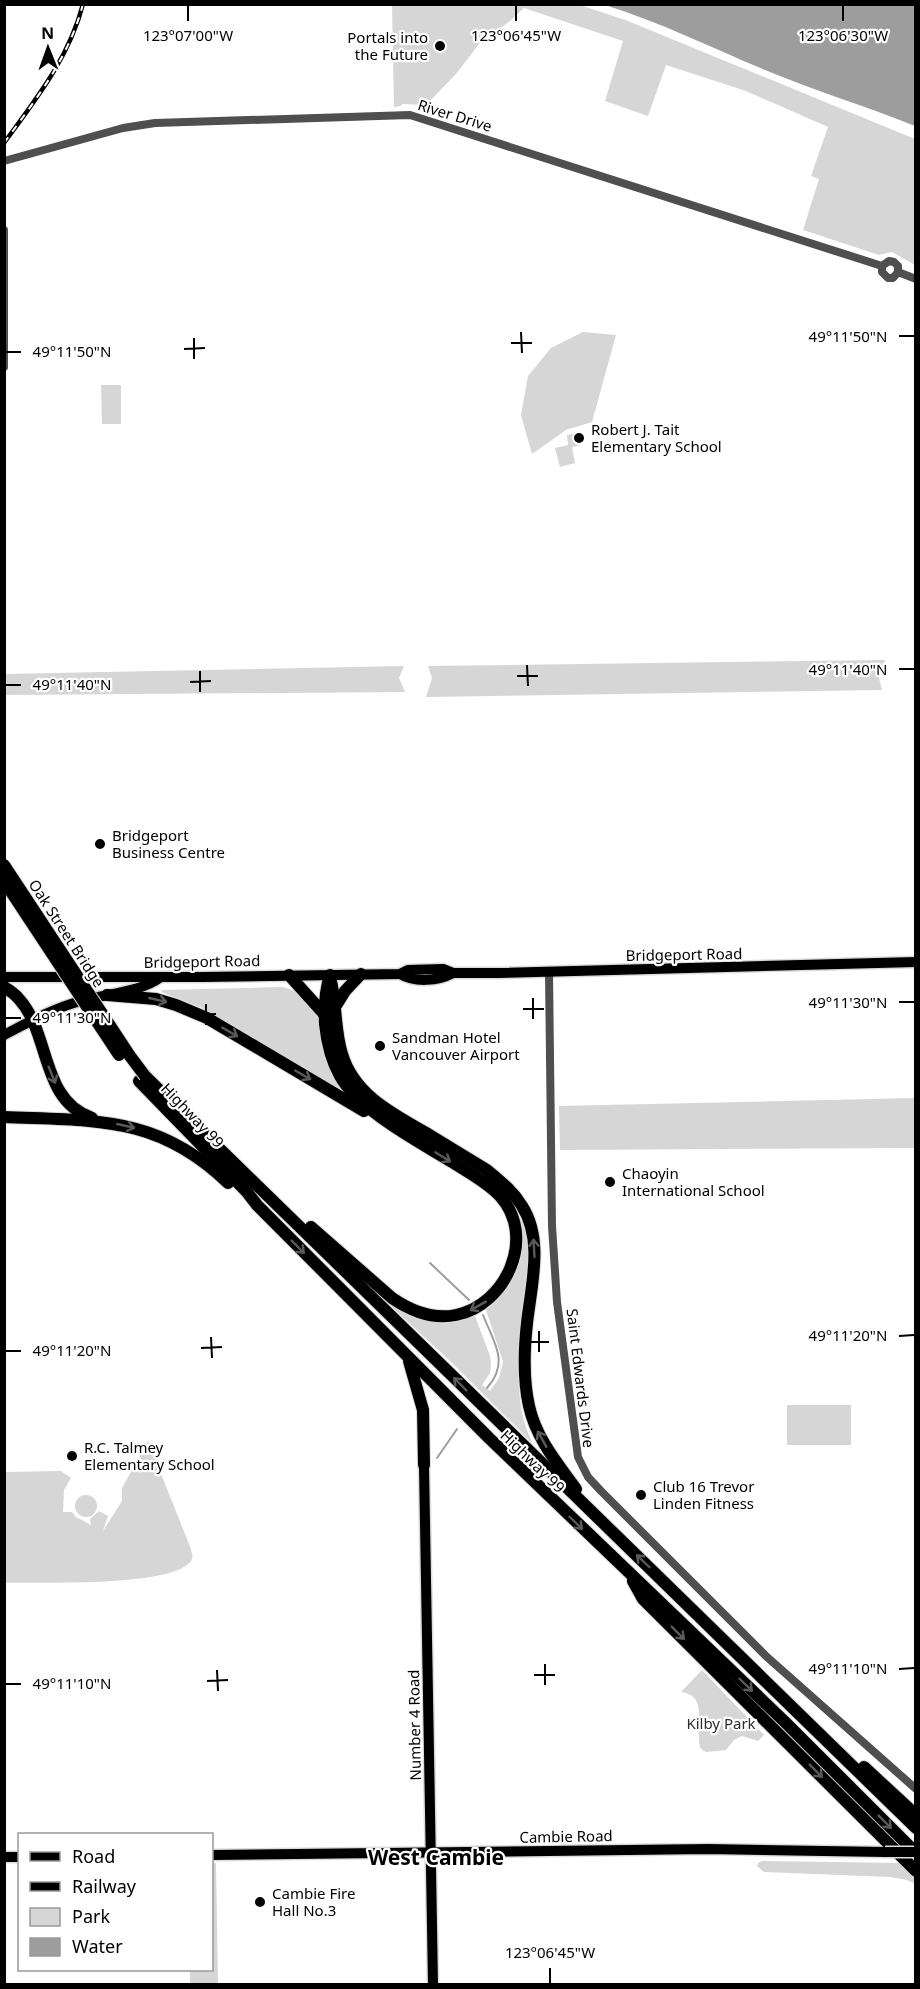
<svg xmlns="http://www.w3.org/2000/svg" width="920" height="1989" font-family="'Noto Sans',sans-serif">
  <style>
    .green { fill: #d6d6d6 }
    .water { fill: #9d9d9d }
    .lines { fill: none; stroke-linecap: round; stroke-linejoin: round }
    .stream { stroke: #9d9d9d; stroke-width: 2 }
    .major-casing { stroke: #dbdbdb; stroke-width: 13 }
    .highway-casing { stroke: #dbdbdb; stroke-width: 14 }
    .minor { stroke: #4f4f4f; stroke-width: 8 }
    .major { stroke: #000; stroke-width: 10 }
    .highway { stroke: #000; stroke-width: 12 }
    .rail-casing { stroke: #000; stroke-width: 4.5 }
    .rail { stroke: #fff; stroke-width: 2; stroke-dasharray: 7; stroke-linecap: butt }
    .major-bridge-casing { stroke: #dbdbdb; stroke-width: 13; stroke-linecap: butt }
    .highway-bridge-casing { stroke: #dbdbdb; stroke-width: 14; stroke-linecap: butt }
    .major-bridge { stroke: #000; stroke-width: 10 }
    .highway-bridge { stroke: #000; stroke-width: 12 }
    .oneway { stroke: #595959 }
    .ticks { fill: none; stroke: #000; stroke-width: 2 }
    .poi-dot { fill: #000; stroke: #fff; stroke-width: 2 }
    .labels { text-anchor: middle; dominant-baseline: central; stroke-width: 4.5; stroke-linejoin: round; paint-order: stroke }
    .poi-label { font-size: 15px; fill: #000; stroke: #fff; text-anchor: start }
    .street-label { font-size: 15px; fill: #000; stroke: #fff }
    .park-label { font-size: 15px; fill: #2d2d2d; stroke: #fff }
    .district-label { font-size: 21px; font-weight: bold; fill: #000; stroke: #fff }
    .ticks-label { font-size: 15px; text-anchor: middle; fill: #000; stroke: #fff; stroke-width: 4.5; stroke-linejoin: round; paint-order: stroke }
  </style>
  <rect width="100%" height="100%" fill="#fff"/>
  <g class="green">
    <path d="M 392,5 L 580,5 L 628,21 L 915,139 L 915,265 L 892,252 L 879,255 L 803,230 L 819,179 L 811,176 L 828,127 L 746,91 L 666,65 L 648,116 L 605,101 L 623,41 L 524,8 L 510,21 L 479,44 L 456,74 L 426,105 L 402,104 L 401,106 L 394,107 Z"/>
    <path d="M 583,332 L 616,335 L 592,422 L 566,430 L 532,454 L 521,415 L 528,376 L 551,348 Z"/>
    <path d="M 101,385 L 121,385 L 121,424 L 102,424 Z"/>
    <path d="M 578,433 L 581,445 L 572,447 L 575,463 L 560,467 L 555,448 L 568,445 L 567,435 Z"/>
    <path d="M 885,660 L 879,678 L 882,690 L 426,697 L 432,678 L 428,666 Z"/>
    <path d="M 404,666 L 399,678 L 405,692 L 5,695 L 5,674 Z"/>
    <path d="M 283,987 L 299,992 L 317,1011 L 343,1092 L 200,1007 L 161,992 L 162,990 Z"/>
    <path d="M 915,1098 L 915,1148 L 560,1150 L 559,1106 Z"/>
    <path d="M 520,1221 L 523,1221 C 531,1246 528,1269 525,1294 C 520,1343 510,1399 533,1444 L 449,1360 L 381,1297 L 410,1316 L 440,1321 L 475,1316 L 490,1356 L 491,1364 L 490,1373 L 482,1385 L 490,1391 L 499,1378 L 503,1362 L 486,1310 C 513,1287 529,1257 520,1221 Z"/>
    <rect x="787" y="1405" width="64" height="40"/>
    <path d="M 148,1441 L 191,1549 C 192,1554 194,1558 190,1562 C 171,1587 38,1582 5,1583 L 5,1472 L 61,1471 L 71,1478 L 64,1490 L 63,1512 L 72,1512 L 76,1517 L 91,1525 L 90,1519 L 99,1511 L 108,1516 L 103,1531 L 122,1501 L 122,1488 Z"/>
    <circle cx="86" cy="1506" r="11"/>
    <path d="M 702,1670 L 764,1735 L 758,1741 L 742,1736 L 734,1740 L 726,1750 L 706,1752 L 701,1749 C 694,1730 710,1695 681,1692 Z"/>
    <path d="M 762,1861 L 900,1863 L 915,1878 L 915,1884 L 907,1880 L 890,1877 L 764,1872 L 757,1866 L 758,1863 Z"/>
    <path d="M 212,1863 L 216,1863 L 218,1984 L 190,1984 L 190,1970 L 212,1970 Z"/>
  </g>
  <path class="water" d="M 605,5 L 915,5 L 915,126 C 866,106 815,91 765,70 C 712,48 660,22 605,5 Z"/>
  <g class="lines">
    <g class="stream">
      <path d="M 430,1263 L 469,1300"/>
      <path d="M 483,1315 C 494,1343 510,1362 487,1388"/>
      <path d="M 437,1458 L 457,1429"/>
    </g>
    <defs>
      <g id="major">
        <path d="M 400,974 C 415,983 438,981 453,973"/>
        <path d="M 4,977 L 203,977 L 400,974 L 408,970 L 443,969 L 453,973 L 498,973 L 916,962"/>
        <path d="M 4,1035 C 29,1022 54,1008 81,1001 C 108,993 139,993 161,977"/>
        <path d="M 424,1465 L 433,1984"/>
        <path d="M 212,1855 L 708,1849 L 885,1852"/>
        <path d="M 4,1857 L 20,1857"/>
      </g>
      <g id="highway">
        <path d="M 289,975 L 325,1015"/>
        <path d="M 330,977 C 337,1002 334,1029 342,1054 C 354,1095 393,1114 428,1134 C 448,1146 467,1158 487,1170 C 500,1181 513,1191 522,1206 C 544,1240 531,1286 527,1323 C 524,1350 523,1379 529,1406 C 536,1438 557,1463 576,1489"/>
        <path d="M 4,987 C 9,990 15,994 19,999 C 51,1034 40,1100 92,1118"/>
        <path d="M 107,995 L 156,999 L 176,1005 L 207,1018 L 364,1111"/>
        <path d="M 335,1007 L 345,991 L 361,974"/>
        <path d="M 145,1076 L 916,1828"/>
        <path d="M 139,1081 L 247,1192 L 257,1205 L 489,1438 L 786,1723 L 916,1853"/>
        <path d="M 4,1117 C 95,1121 158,1115 228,1183"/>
        <path d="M 311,1227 L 392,1298 C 411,1311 432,1320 456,1315 C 506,1305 537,1237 500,1196 C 487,1182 468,1172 452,1162 C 418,1141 360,1111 340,1076 C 331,1060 327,1043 325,1024 C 324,1006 325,991 330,975"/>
        <path d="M 409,1361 L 423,1410 L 424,1465"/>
        <path d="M 633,1581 L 643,1599 L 916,1871"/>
        <path d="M 864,1767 L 916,1815"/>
      </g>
    </defs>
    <use href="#major" class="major-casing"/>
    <use href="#highway" class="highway-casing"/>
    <g class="minor">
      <path d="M 4,161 L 123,128 L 155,123 L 410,115 L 882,266"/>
      <path d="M 4,230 L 4,367"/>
      <path d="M 882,266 L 882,272 L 888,278 L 893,278 L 898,272"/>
      <path d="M 882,266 L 889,261 L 894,262 L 898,266 L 898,272"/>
      <path d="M 898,272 L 916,279"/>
      <path d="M 549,972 L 552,1226 L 557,1302 L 578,1457 L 588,1477 L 601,1491 L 767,1657 L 916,1789"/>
    </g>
    <use href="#major" class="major"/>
    <use href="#highway" class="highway"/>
    <defs>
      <path id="rail" d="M 4,143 C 36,99 69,58 83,4"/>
    </defs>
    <use href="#rail" class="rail-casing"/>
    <use href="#rail" class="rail"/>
    <defs>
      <path id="major-bridge" d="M 885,1852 L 916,1852"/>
      <g id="highway-bridge">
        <path d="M 4,865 L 130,1056 L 145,1076"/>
        <path d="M 4,881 L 119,1055"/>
      </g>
    </defs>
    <use href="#major-bridge" class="major-bridge-casing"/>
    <use href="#highway-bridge" class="highway-bridge-casing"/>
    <use href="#major-bridge" class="major-bridge"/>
    <use href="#highway-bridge" class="highway-bridge"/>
  </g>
  <defs><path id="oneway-shaft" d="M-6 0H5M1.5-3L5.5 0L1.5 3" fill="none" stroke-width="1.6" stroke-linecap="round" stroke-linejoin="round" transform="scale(1.5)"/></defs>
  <g class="oneway">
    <use href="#oneway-shaft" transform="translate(158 1000) rotate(13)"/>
    <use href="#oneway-shaft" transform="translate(230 1032) rotate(30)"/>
    <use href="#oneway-shaft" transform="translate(52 1075) rotate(68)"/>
    <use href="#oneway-shaft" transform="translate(303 1075) rotate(30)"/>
    <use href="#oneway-shaft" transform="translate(126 1126) rotate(13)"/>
    <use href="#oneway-shaft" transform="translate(443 1157) rotate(32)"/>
    <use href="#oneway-shaft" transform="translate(298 1247) rotate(45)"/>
    <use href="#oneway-shaft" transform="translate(534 1248) rotate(-93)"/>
    <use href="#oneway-shaft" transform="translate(478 1306) rotate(151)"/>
    <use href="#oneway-shaft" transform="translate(460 1384) rotate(-135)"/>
    <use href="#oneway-shaft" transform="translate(542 1439) rotate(-119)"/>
    <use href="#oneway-shaft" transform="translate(576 1523) rotate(44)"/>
    <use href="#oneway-shaft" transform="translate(643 1561) rotate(-136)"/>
    <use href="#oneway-shaft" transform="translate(678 1633) rotate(45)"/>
    <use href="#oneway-shaft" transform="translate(746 1685) rotate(44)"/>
    <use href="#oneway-shaft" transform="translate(816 1771) rotate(45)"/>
    <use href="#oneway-shaft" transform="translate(885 1822) rotate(45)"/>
  </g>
  <path class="ticks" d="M 188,6 L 188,21M 516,6 L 516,21M 843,6 L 843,21M 521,332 L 522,353M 899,336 L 914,336M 194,338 L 194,359M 511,343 L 532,343M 184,349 L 205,348M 6,352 L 21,352M 527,665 L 528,686M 899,669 L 914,669M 200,671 L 200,692M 517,676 L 538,676M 190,682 L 211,681M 6,685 L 21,685M 533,998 L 533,1019M 899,1002 L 914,1002M 206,1004 L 206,1025M 523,1009 L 544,1009M 195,1015 L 216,1014M 6,1018 L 21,1018M 539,1331 L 539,1352M 899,1336 L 914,1335M 211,1337 L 212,1358M 528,1342 L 549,1342M 201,1348 L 222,1347M 6,1351 L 21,1351M 545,1664 L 545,1685M 899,1669 L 914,1668M 217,1670 L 218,1691M 534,1675 L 555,1675M 207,1681 L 228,1680M 6,1684 L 21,1684M 550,1968 L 550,1983"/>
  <g class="poi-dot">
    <circle cx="440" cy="46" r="6"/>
    <circle cx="579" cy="438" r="6"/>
    <circle cx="100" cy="844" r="6"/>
    <circle cx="380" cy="1046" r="6"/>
    <circle cx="610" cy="1182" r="6"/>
    <circle cx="72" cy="1456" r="6"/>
    <circle cx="641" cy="1495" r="6"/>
    <circle cx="260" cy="1902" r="6"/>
  </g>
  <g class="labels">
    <g class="poi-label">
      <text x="428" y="37" text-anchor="end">Portals into<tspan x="428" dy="17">the Future</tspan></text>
      <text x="591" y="429">Robert J. Tait<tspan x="591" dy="17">Elementary School</tspan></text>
      <text x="112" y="835">Bridgeport<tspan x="112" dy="17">Business Centre</tspan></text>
      <text x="392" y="1037">Sandman Hotel<tspan x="392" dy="17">Vancouver Airport</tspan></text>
      <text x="622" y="1173">Chaoyin<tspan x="622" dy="17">International School</tspan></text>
      <text x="84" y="1447">R.C. Talmey<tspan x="84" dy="17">Elementary School</tspan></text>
      <text x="653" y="1486">Club 16 Trevor<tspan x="653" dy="17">Linden Fitness</tspan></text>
      <text x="272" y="1893">Cambie Fire<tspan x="272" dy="17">Hall No.3</tspan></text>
    </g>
    <g class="street-label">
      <text transform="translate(455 115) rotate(17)">River Drive</text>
      <text transform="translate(67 933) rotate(57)">Oak Street Bridge</text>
      <text transform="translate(684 954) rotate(-1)">Bridgeport Road</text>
      <text transform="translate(202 961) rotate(-1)">Bridgeport Road</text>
      <text transform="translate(193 1115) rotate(46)">Highway 99</text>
      <text transform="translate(581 1378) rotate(83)">Saint Edwards Drive</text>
      <text transform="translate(533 1461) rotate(44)">Highway 99</text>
      <text transform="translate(414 1725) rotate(-91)">Number 4 Road</text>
      <text transform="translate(566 1836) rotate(-1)">Cambie Road</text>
    </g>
    <g class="park-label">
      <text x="721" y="1723">Kilby Park</text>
    </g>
    <g class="district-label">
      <text x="436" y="1857">West Cambie</text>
    </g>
  </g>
  <g class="ticks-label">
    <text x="188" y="41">123°07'00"W</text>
    <text x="516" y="41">123°06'45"W</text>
    <text x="843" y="41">123°06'30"W</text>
    <text x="848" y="342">49°11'50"N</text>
    <text x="72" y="357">49°11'50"N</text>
    <text x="848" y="675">49°11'40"N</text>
    <text x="72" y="690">49°11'40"N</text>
    <text x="848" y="1008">49°11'30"N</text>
    <text x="72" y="1023">49°11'30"N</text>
    <text x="848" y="1341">49°11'20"N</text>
    <text x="72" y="1356">49°11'20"N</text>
    <text x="848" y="1674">49°11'10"N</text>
    <text x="72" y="1689">49°11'10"N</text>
    <text x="550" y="1958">123°06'45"W</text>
  </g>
  <rect width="920" height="1989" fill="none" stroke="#000000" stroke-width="12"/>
  <rect x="18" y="1833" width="195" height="138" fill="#ffffff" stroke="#999999" stroke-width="1.5"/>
  <rect x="30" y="1852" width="30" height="9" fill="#000000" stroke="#999999" stroke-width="1.5"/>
  <text x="72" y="1863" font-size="18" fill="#000000">Road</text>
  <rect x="30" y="1882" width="30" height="9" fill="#000000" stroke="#999999" stroke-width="1.5"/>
  <text x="72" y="1893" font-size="18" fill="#000000">Railway</text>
  <rect x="30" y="1908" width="30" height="18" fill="#d6d6d6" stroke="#999999" stroke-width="1.5"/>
  <text x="72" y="1923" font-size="18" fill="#000000">Park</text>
  <rect x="30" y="1938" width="30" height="18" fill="#9d9d9d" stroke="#999999" stroke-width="1.5"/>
  <text x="72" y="1953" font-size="18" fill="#000000">Water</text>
  <g transform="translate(48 48) rotate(359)" stroke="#ffffff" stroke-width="4.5" paint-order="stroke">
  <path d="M0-4.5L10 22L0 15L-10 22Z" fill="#000000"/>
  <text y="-9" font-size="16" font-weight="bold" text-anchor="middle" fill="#000000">N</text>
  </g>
</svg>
